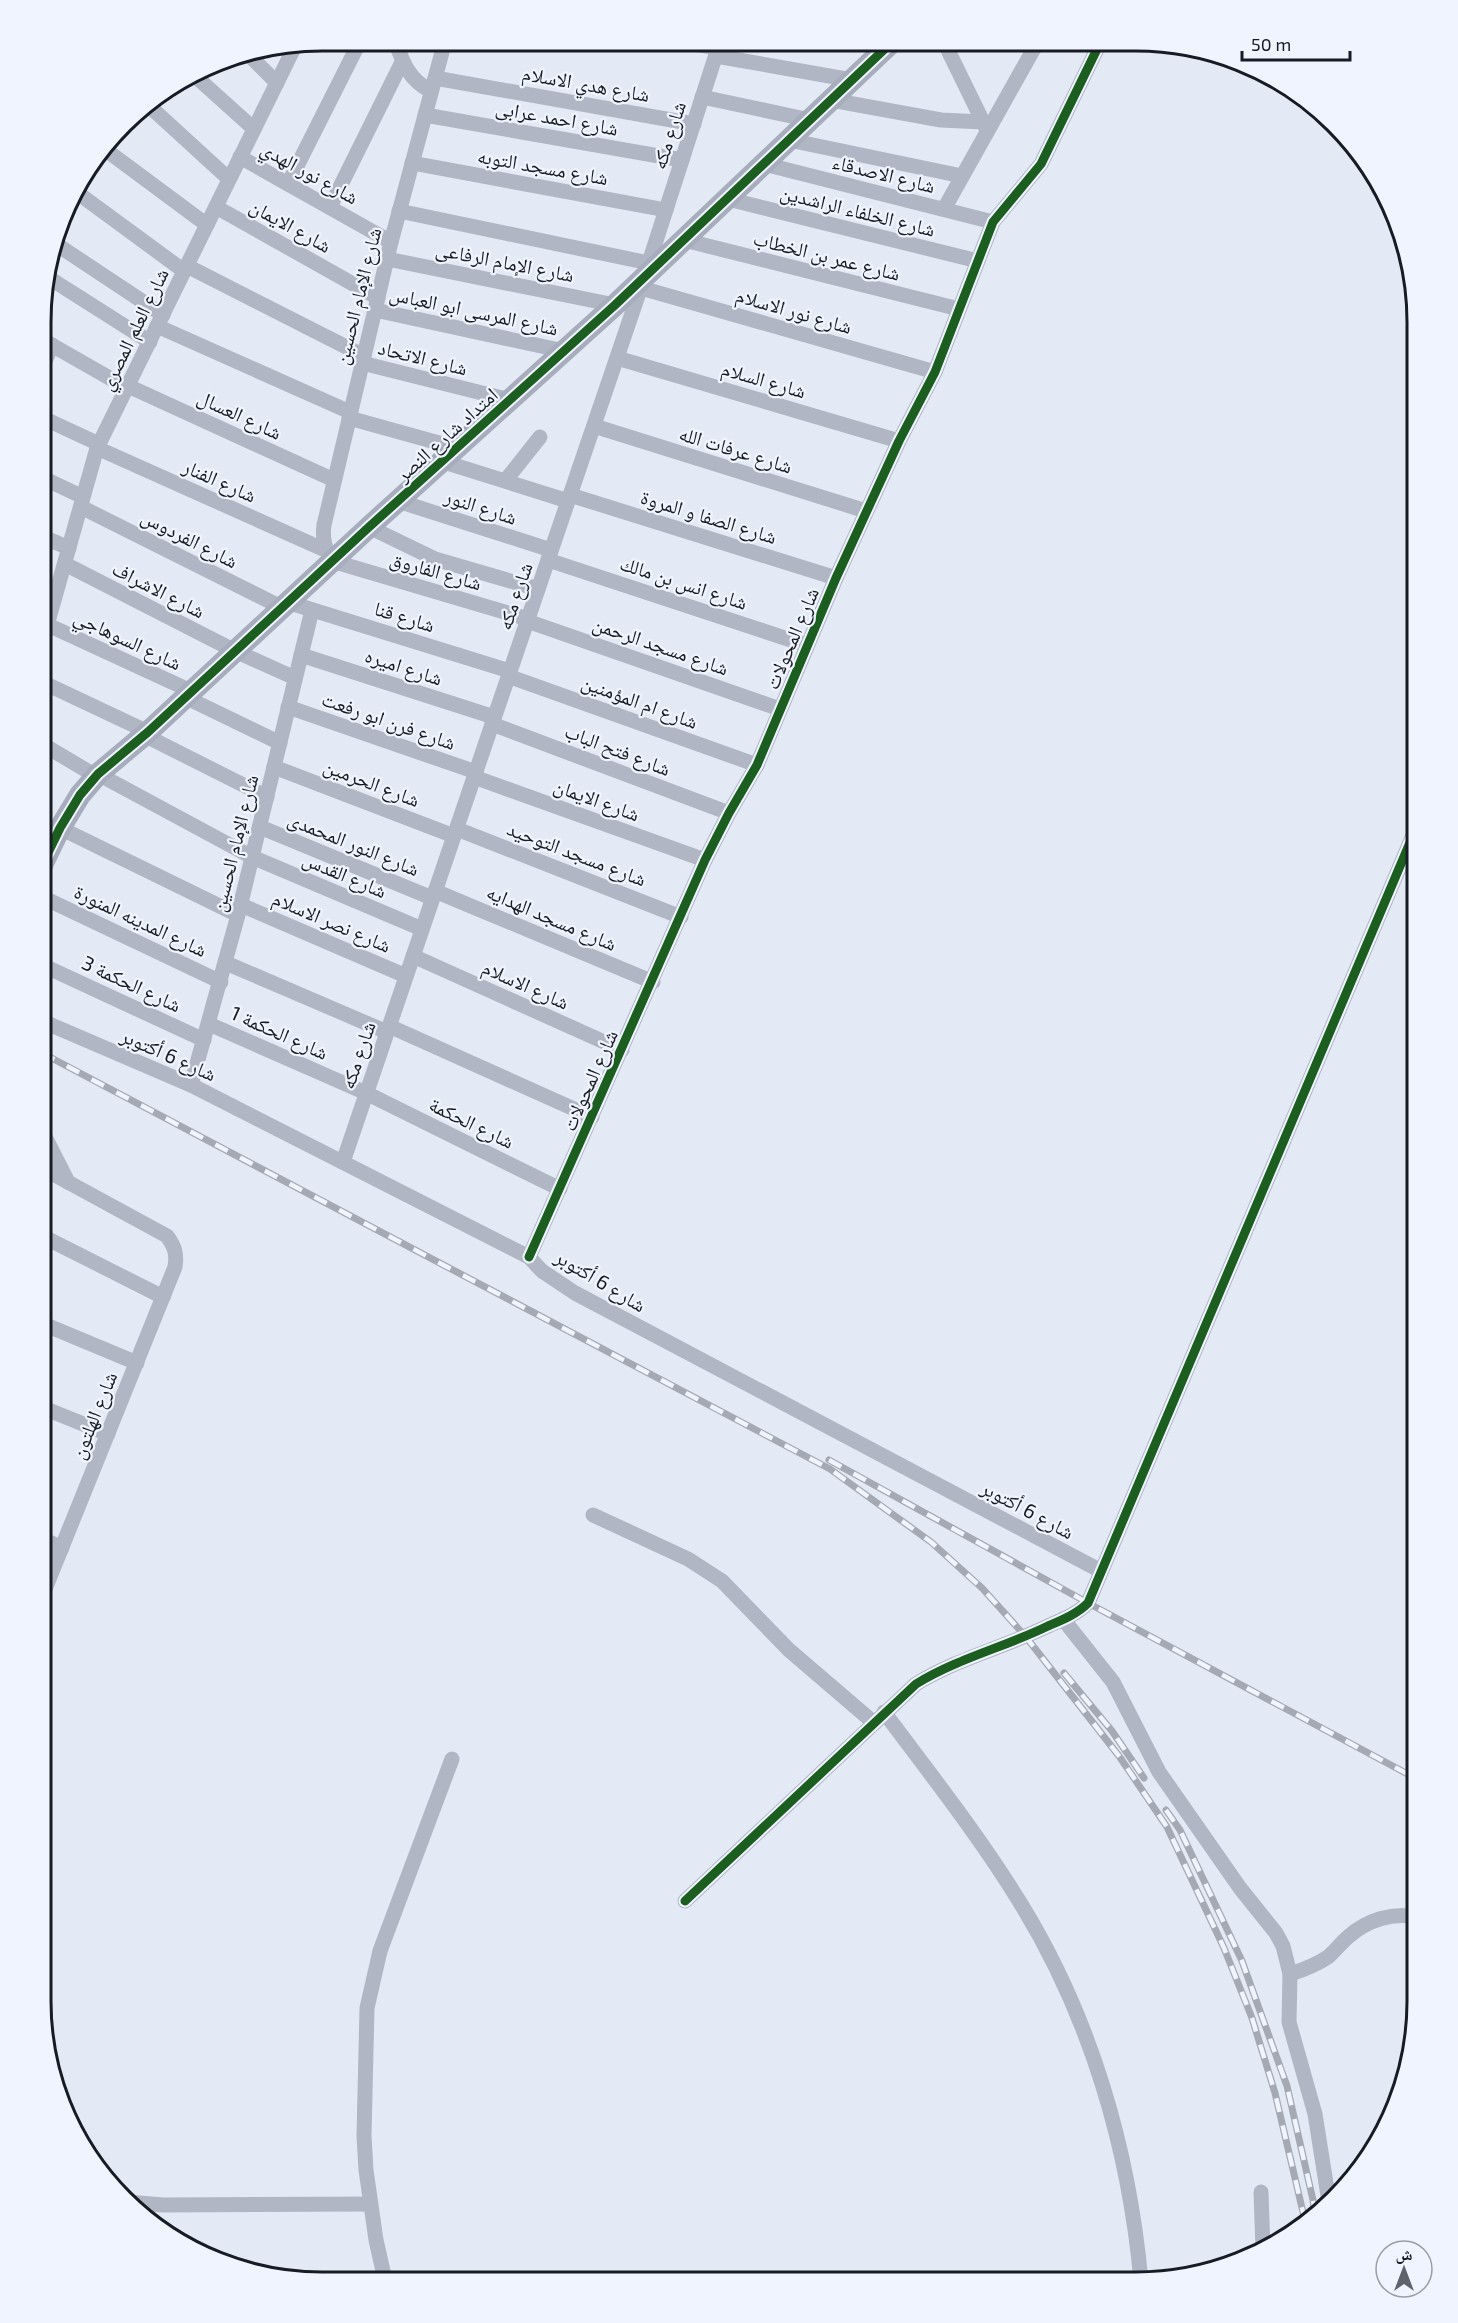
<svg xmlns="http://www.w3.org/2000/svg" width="1458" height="2323" font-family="'Exo 2','Noto Naskh Arabic',sans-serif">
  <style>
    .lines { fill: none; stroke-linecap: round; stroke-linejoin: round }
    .street { stroke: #b1b6c4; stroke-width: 15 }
    .secondary { stroke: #a7adbc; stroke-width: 22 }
    .rail-casing { stroke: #a5a9b4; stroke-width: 7 }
    .rail { stroke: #f0f4fe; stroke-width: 4.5; stroke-dasharray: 14; stroke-linecap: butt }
    .cycleway-casing { stroke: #f0f4fe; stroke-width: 13 }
    .cycleway { stroke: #1b5e20; stroke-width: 9 }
    .labels { text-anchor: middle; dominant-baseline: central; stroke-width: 4.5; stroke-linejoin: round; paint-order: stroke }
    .street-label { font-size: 20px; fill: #171b23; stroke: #f0f4fe }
    .rim { fill: none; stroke: #171b23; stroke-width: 3 }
  </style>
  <rect width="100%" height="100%" fill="#e4eaf5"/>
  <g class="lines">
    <g class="street">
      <path d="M 395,41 C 403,63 409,80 431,91"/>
      <path d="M 445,41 L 391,242 L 324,525 C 322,539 325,548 332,561 L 528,619"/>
      <path d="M 683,42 L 718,48"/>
      <path d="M 944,42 L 986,128"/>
      <path d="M 249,55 L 277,83"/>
      <path d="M 716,56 L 852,80"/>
      <path d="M 194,75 L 254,129"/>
      <path d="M 435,78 L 694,124"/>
      <path d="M 702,97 L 810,120"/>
      <path d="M 831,100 L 941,120 L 983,122"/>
      <path d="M 147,104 L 229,179"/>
      <path d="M 425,115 L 682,160"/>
      <path d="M 789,140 L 962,176"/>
      <path d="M 106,150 L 207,225"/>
      <path d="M 240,157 L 391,242"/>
      <path d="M 412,163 L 666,210"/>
      <path d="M 764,164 L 993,222"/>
      <path d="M 288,184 L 360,41"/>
      <path d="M 75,191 L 184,271"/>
      <path d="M 728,199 L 978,261"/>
      <path d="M 216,207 L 378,298"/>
      <path d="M 330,207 L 402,62"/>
      <path d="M 944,209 L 1037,43"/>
      <path d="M 399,211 L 649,263"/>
      <path d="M 684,240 L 959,309"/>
      <path d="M 56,244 L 163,315"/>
      <path d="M 387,259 L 615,305"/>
      <path d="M 187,266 L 364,356"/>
      <path d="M 46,276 L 150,342"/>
      <path d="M 641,288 L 935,372"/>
      <path d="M 375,310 L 564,351"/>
      <path d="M 157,326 L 350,412"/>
      <path d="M 43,340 L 127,388"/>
      <path d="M 617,358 L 899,441"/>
      <path d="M 362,363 L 510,400"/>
      <path d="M 43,366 L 52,345"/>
      <path d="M 128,386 L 334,480"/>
      <path d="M 43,418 L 99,444"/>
      <path d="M 349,418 L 457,448"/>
      <path d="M 594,426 L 866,511"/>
      <path d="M 97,448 L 325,550"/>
      <path d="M 441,461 L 568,501"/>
      <path d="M 43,478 L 83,497"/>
      <path d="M 505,481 L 540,437"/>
      <path d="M 570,495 L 836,578"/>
      <path d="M 398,501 L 551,550"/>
      <path d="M 81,507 L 281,607"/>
      <path d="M 369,527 L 435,559 L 538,589"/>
      <path d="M 43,537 L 69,548"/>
      <path d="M 548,560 L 806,645"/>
      <path d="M 65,564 L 235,651 L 295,678"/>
      <path d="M 287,602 L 510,671"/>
      <path d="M 527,621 L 780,709"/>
      <path d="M 48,625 L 191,691"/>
      <path d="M 42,643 L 97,448 L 295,46"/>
      <path d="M 301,655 L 494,717"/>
      <path d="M 508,676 L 757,765"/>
      <path d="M 42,682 L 148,732"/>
      <path d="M 185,697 L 280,743"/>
      <path d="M 288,707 L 476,772"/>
      <path d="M 492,724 L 729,813"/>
      <path d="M 144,735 L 267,797"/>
      <path d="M 42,744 L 96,776"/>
      <path d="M 274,767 L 454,836"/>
      <path d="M 98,774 L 252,857 L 422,929"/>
      <path d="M 474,777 L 705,860"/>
      <path d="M 260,827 L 432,898"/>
      <path d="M 60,828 L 238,915"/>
      <path d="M 457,829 L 681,917"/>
      <path d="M 435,891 L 653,982"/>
      <path d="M 42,897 L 221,982"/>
      <path d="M 241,905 L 406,976"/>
      <path d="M 413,956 L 622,1050"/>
      <path d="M 226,963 L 387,1032"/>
      <path d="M 42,965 L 204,1040"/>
      <path d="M 42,1021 L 191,1085 L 529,1257 L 542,1271 L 575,1293 L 1101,1571"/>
      <path d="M 209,1024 L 366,1093 L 560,1189"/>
      <path d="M 389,1026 L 592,1117"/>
      <path d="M 191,1085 L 238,915 L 312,610"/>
      <path d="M 42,1131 L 68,1182"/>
      <path d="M 343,1162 L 644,278 L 720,42"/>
      <path d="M 42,1236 L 163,1297"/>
      <path d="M 529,1257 L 705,860 L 729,813 L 757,765 L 836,578 L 899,441 L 935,372 L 993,222 L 1041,164 L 1100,43"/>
      <path d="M 41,1323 L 137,1363"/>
      <path d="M 41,1407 L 108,1434"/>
      <path d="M 593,1515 L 688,1559 L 722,1581 L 789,1650 L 873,1722"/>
      <path d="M 41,1538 L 62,1548"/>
      <path d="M 41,1599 L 175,1267 C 177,1254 175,1247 167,1236 L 42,1168"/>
      <path d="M 1063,1619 L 1113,1682 L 1159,1772 L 1240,1888 L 1276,1933 L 1283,1946 L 1290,1974 L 1289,2022 L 1315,2114 L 1329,2202"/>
      <path d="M 884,1712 C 931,1775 980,1837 1021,1904 C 1091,2018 1129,2149 1141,2281"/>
      <path d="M 685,1901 L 916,1684 C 956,1659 1005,1647 1048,1626 C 1062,1620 1077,1614 1088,1603 L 1417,826"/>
      <path d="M 1290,1974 C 1303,1970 1316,1965 1328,1957 C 1335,1951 1341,1943 1348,1937 C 1367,1920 1392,1912 1417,1917"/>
      <path d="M 1261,2192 L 1263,2250"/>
      <path d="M 128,2202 L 163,2205 L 370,2204"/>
      <path d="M 385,2280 L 376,2240 L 366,2170 L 364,2136 L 367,2008 L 380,1951 L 452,1759"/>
    </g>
    <path class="secondary" d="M 42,865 L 60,828 L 80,795 L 98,774 L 148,732 L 369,527 L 615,305 L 892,42"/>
    <defs>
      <g id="rail">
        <path d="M 42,1053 L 830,1469 L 931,1542 L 982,1588 L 1026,1637 L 1119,1756 L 1167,1827 L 1224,1948 L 1252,2018 L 1275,2093 L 1306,2225"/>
        <path d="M 829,1460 L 1088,1603 L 1417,1779"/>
        <path d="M 1064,1673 L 1112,1731 L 1144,1778"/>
        <path d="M 1166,1810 L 1180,1830 L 1242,1961 L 1287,2086 L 1313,2200 L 1315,2216"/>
      </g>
    </defs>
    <use href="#rail" class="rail-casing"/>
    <use href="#rail" class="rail"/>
    <defs>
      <g id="cycleway">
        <path d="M 42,865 L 60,828 L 80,795 L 98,774 L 148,732 L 369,527 L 615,305 L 892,42"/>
        <path d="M 529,1257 L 705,860 L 729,813 L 757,765 L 836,578 L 899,441 L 935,372 L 993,222 L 1041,164 L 1100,43"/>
        <path d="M 685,1901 L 916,1684 C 956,1659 1005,1647 1048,1626 C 1062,1620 1077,1614 1088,1603 L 1417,826"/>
      </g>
    </defs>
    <use href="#cycleway" class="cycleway-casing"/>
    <use href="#cycleway" class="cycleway"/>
  </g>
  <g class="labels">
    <g class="street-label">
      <text transform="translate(586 83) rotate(10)">شارع هدي الاسلام</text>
      <text transform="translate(557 117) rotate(10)">شارع احمد عرابى</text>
      <text transform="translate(668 135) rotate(-72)">شارع مكه</text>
      <text transform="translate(543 166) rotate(10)">شارع مسجد التوبه</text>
      <text transform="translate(310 172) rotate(29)">شارع نور الهدي</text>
      <text transform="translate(884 173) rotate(14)">شارع الاصدقاء</text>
      <text transform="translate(858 210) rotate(14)">شارع الخلفاء الراشدين</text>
      <text transform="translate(291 225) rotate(29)">شارع الايمان</text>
      <text transform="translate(827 255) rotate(14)">شارع عمر بن الخطاب</text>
      <text transform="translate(505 261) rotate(11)">شارع الإمام الرفاعى</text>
      <text transform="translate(357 296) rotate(-76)">شارع الإمام الحسين</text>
      <text transform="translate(474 310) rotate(12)">شارع المرسى ابو العباس</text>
      <text transform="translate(794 310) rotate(16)">شارع نور الاسلام</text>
      <text transform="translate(133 329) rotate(-64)">شارع العلم المصري</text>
      <text transform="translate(423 357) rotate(14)">شارع الاتحاد</text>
      <text transform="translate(764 379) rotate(16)">شارع السلام</text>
      <text transform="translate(240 414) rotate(25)">شارع العسال</text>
      <text transform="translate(446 434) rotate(-42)">امتداد شارع النصر</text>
      <text transform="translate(736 449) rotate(17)">شارع عرفات الله</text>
      <text transform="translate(220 480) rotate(24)">شارع الفنار</text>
      <text transform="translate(481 506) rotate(18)">شارع النور</text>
      <text transform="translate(709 516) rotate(17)">شارع الصفا و المروة</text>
      <text transform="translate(190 538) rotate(27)">شارع الفردوس</text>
      <text transform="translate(436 570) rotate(16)">شارع الفاروق</text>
      <text transform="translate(684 582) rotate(18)">شارع انس بن مالك</text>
      <text transform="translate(159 589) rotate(27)">شارع الاشراف</text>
      <text transform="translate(514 596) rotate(-71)">شارع مكه</text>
      <text transform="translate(405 616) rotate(17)">شارع قنا</text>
      <text transform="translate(791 638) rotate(-67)">شارع المحولات</text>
      <text transform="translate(128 639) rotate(25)">شارع السوهاجي</text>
      <text transform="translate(661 645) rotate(19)">شارع مسجد الرحمن</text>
      <text transform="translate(404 666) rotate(18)">شارع اميره</text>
      <text transform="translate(640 701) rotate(20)">شارع ام المؤمنين</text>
      <text transform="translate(389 720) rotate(19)">شارع فرن ابو رفعت</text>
      <text transform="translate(618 749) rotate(21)">شارع فتح الباب</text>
      <text transform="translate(372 782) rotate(21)">شارع الحرمين</text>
      <text transform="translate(597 799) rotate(20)">شارع الايمان</text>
      <text transform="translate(234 843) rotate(-76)">شارع الإمام الحسين</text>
      <text transform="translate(354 843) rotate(22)">شارع النور المحمدى</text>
      <text transform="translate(577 853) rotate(21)">شارع مسجد التوحيد</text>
      <text transform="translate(345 874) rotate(23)">شارع القدس</text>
      <text transform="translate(552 917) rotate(23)">شارع مسجد الهدايه</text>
      <text transform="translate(141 920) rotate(25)">شارع المدينه المنورة</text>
      <text transform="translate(332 921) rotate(23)">شارع نصر الاسلام</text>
      <text transform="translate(132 983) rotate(25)">شارع الحكمة 3</text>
      <text transform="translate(526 984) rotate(24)">شارع الاسلام</text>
      <text transform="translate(280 1032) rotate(24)">شارع الحكمة 1</text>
      <text transform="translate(169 1054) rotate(24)">شارع 6 أكتوبر</text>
      <text transform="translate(357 1055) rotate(-71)">شارع مكه</text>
      <text transform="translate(589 1080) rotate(-66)">شارع المحولات</text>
      <text transform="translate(472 1122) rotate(26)">شارع الحكمة</text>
      <text transform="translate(601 1280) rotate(31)">شارع 6 أكتوبر</text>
      <text transform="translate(93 1415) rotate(-68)">شارع الهلتون</text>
      <text transform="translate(1028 1509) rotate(28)">شارع 6 أكتوبر</text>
    </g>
  </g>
  <path d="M0 0H1458V2323H0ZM322 51H1136A271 271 0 0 1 1407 322V2001A271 271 0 0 1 1136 2272H322A271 271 0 0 1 51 2001V322A271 271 0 0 1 322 51Z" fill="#f0f4fe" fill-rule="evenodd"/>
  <path class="rim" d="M322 51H1136A271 271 0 0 1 1407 322V2001A271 271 0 0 1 1136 2272H322A271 271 0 0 1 51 2001V322A271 271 0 0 1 322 51Z"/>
  <g transform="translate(1404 2269)"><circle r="28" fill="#f0f4fe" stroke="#999da6" stroke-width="1.5"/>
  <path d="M0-4.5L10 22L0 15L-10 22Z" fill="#5f636c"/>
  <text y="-9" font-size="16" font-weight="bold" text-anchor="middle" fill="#171b23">ش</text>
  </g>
  <path d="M1242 51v9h108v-9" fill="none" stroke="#171b23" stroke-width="3"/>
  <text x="1251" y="51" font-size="18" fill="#171b23" stroke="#f0f4fe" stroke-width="4.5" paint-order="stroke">50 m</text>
</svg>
